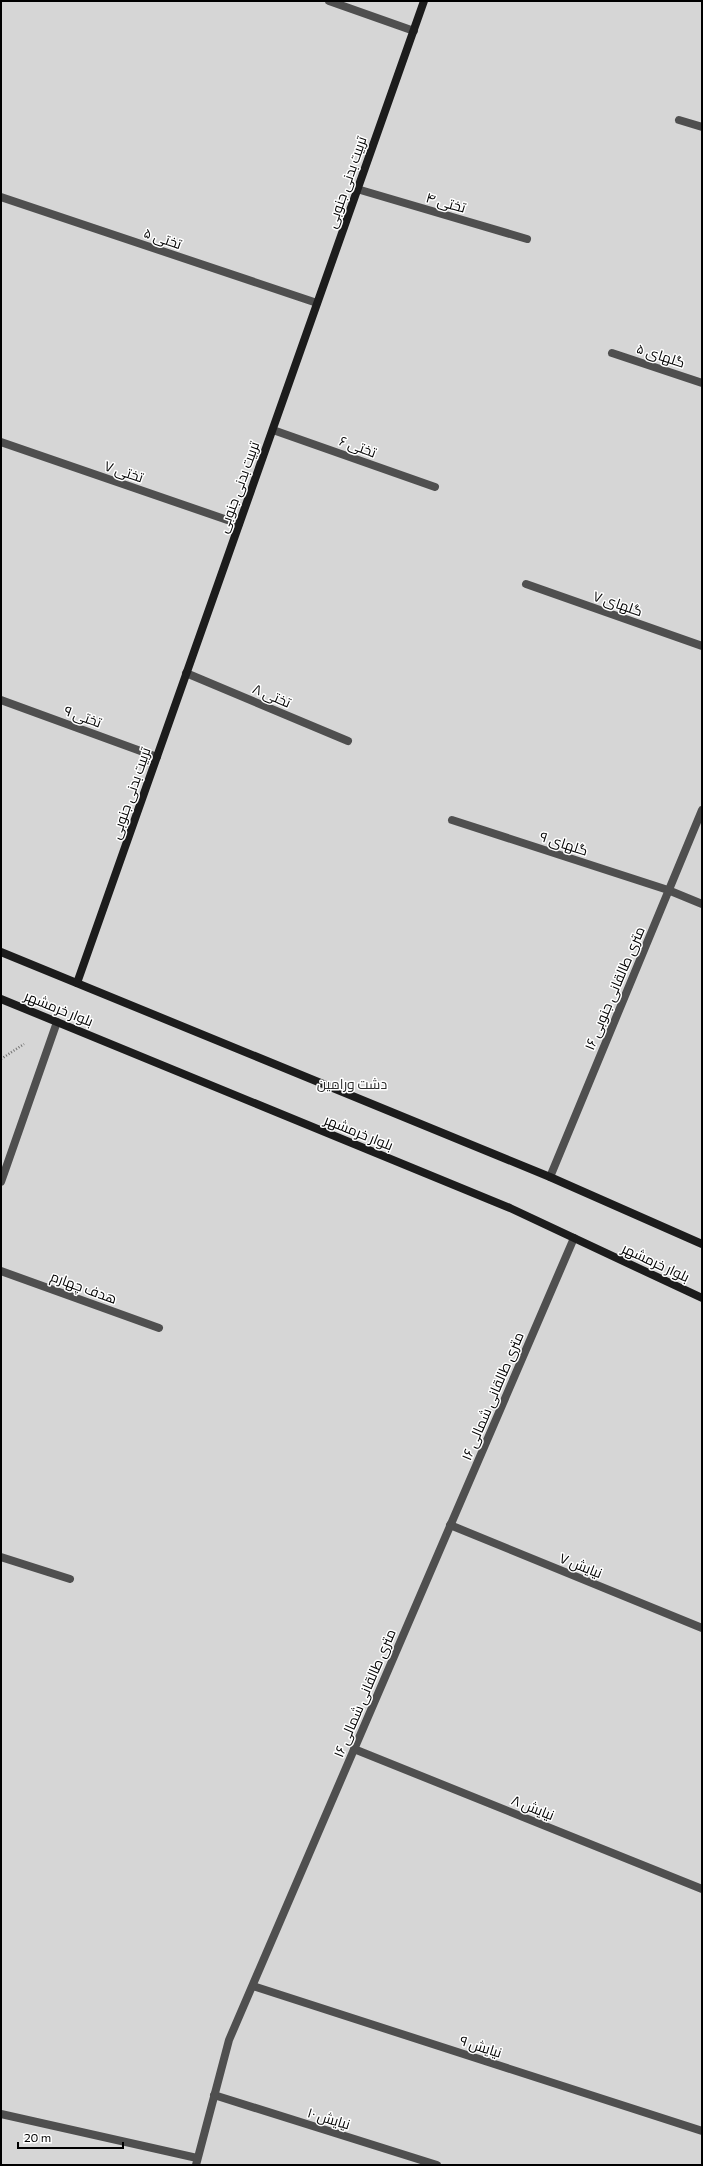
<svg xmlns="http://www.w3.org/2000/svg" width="703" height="2166" font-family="Commissioner,Cairo,sans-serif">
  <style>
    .green { fill: #d6d6d6 }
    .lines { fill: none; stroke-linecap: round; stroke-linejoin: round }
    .path { stroke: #717171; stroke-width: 2.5; stroke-dasharray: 1 2; stroke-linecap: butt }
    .street { stroke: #4f4f4f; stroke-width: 8 }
    .secondary { stroke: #1c1c1c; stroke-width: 8 }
    .labels { text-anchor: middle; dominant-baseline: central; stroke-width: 3; stroke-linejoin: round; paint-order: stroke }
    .street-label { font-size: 14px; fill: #000; stroke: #fff }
    .park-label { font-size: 14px; fill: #2d2d2d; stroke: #fff }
  </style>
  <rect width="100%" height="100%" fill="#fff"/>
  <rect class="green" x="1" y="1" width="701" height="2164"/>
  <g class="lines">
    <path class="path" d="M 1,1059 L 24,1044"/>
    <g class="street">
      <path d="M 329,1 L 414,31"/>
      <path d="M 679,120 L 702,127"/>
      <path d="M 357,189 L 527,239"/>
      <path d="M 1,197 L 317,303"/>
      <path d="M 612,353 L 702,383"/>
      <path d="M 273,430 L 435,487"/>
      <path d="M 1,442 L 239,524"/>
      <path d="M 526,584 L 702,646"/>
      <path d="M 186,673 L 348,741"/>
      <path d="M 1,700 L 157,757"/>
      <path d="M 452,820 L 668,890 L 702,904"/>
      <path d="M 550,1177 L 702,810"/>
      <path d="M 1,1182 L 57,1022"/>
      <path d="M 1,1271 L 159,1328"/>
      <path d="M 450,1525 L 702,1628"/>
      <path d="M 1,1557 L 70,1579"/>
      <path d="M 354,1749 L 702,1889"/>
      <path d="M 253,1986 L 702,2131"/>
      <path d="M 214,2095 L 437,2165"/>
      <path d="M 1,2114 L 197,2158"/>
      <path d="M 196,2165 L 229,2040 L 574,1238"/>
    </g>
    <g class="secondary">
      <path d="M 1,952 L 550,1177 L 702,1244"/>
      <path d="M 77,983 L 424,1"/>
      <path d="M 1,999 L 510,1208 L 702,1298"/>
    </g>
  </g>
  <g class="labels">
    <g class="street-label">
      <text transform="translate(346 182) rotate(-71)">تربیت بدنی جنوبی</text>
      <text transform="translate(446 202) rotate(16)">تختی ۴</text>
      <text transform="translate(163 238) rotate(19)">تختی ۵</text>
      <text transform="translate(661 355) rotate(18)">گلهای ۵</text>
      <text transform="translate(358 446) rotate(20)">تختی ۶</text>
      <text transform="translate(124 471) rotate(19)">تختی ۷</text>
      <text transform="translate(238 487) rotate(-70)">تربیت بدنی جنوبی</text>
      <text transform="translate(618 603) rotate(19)">گلهای ۷</text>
      <text transform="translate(272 695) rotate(23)">تختی ۸</text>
      <text transform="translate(83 716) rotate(20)">تختی ۹</text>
      <text transform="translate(130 793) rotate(-71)">تربیت بدنی جنوبی</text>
      <text transform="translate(564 843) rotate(18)">گلهای ۹</text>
      <text transform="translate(614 988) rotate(-67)">۱۶ متری طالقانی جنوبی</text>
      <text transform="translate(59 1008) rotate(22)">بلوار خرمشهر</text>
      <text transform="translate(359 1132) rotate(22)">بلوار خرمشهر</text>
      <text transform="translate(656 1262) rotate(25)">بلوار خرمشهر</text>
      <text transform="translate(84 1287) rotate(20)">هدف چهارم</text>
      <text transform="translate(492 1396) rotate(-67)">۱۶ متری طالقانی شمالی</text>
      <text transform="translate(581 1565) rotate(22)">نیایش ۷</text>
      <text transform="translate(364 1693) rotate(-67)">۱۶ متری طالقانی شمالی</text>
      <text transform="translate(533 1807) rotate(22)">نیایش ۸</text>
      <text transform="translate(481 2046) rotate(18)">نیایش ۹</text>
      <text transform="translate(329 2118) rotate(17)">نیایش ۱۰</text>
    </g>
    <g class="park-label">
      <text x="352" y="1083">دشت ورامین</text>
    </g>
  </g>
  <rect width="703" height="2166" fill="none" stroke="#000000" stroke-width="4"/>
  <path d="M18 2142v6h105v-6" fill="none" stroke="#000000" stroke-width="2"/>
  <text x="24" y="2142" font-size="12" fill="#000000" stroke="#ffffff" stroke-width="3" paint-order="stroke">20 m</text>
</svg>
